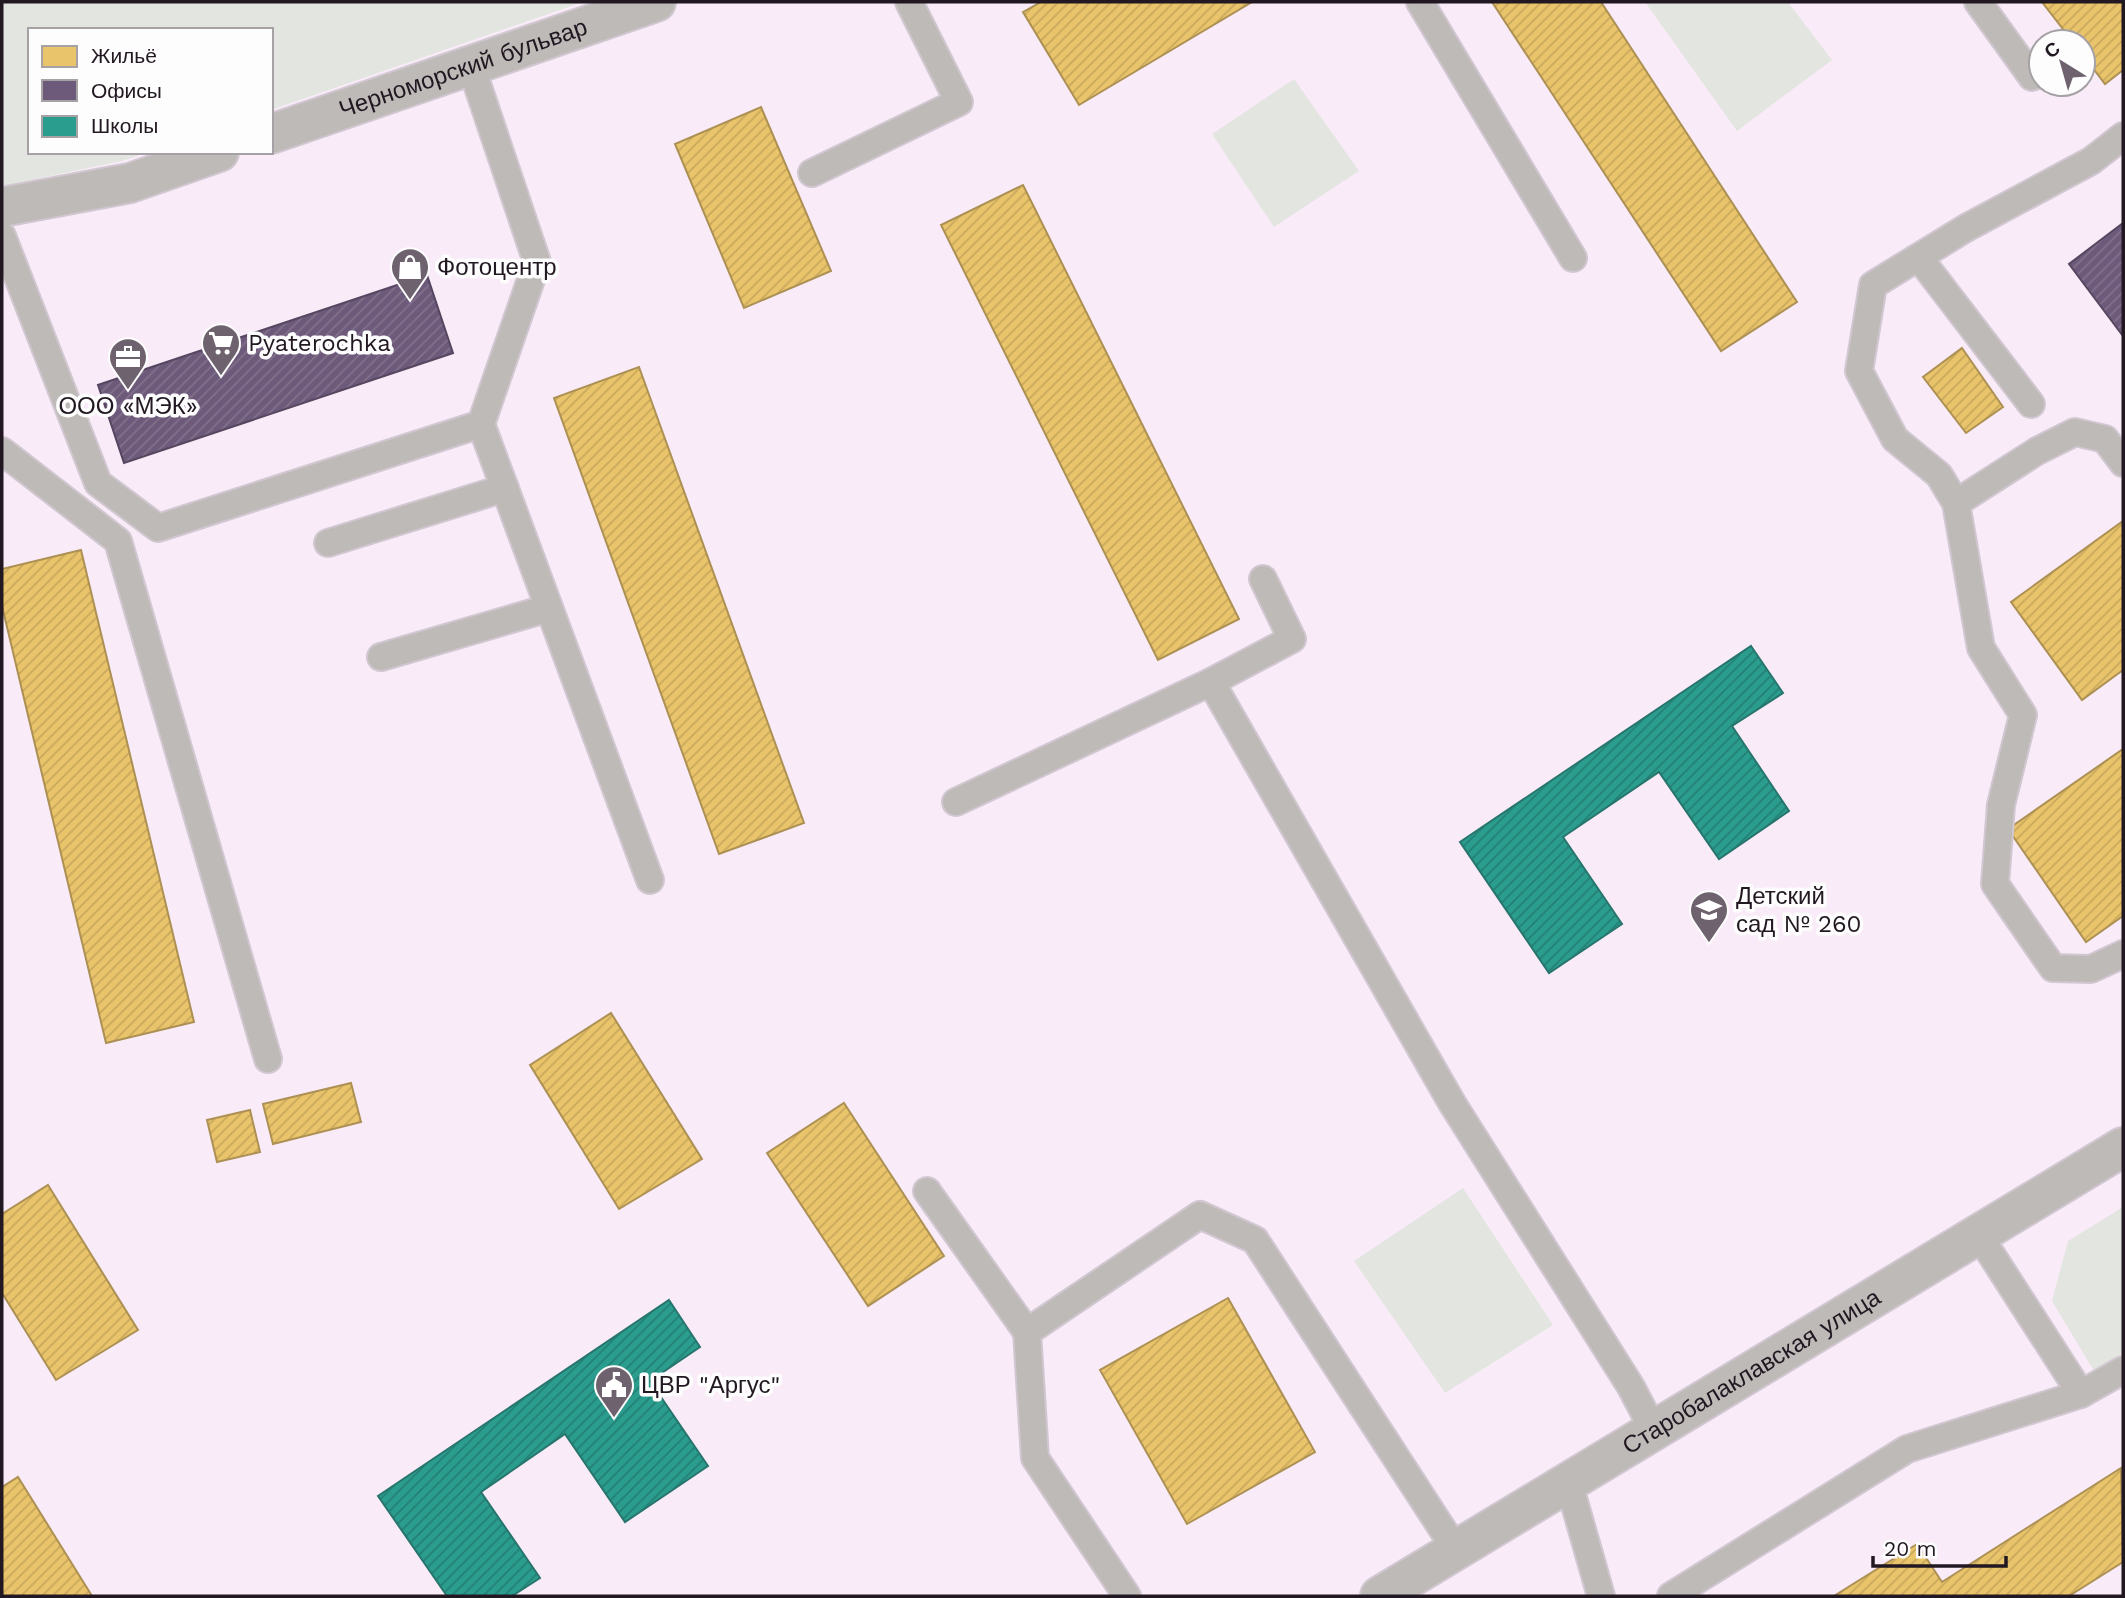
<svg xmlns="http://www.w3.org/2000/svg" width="2125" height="1598" font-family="'Work Sans',sans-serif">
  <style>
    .park { fill: #e3e6e0 }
    .homes { fill: url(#homes-hatch); stroke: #ad9054; stroke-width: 2 }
    .offices { fill: url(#offices-hatch); stroke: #564660; stroke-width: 2 }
    .schools { fill: url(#schools-hatch); stroke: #28756e; stroke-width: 2 }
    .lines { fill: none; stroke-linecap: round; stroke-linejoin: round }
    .service-casing { stroke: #d1c7d1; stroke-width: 30 }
    .minor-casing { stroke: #d1c7d1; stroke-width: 42 }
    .tertiary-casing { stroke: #d1c7d1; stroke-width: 42 }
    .service { stroke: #bebab7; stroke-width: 26 }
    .minor { stroke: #bebab7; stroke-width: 38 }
    .tertiary { stroke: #bebab7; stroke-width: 38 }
    .labels { text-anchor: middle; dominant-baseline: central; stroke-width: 7; stroke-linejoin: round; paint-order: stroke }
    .street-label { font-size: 24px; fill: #221822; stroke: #fdfdfd }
    .poi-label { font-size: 24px; fill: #221822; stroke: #fdfdfd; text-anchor: start }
  </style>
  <defs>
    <pattern id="homes-hatch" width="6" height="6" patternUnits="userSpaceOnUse" patternTransform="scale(1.75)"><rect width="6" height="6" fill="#e9c46a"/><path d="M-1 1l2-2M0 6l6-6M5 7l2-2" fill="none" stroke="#c8a85c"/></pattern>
    <pattern id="offices-hatch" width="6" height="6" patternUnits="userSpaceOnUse" patternTransform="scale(1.75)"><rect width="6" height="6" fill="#6d597a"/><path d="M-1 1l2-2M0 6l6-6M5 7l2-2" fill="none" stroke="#81718b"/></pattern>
    <pattern id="schools-hatch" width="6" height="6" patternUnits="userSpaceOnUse" patternTransform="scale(1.75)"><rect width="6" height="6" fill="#2a9d8f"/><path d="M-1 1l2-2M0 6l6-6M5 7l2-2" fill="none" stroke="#247f74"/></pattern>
  </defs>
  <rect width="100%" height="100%" fill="#f9ecf8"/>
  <g class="park">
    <path d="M 2,2 L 583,2 L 271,110 L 271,30 L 30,30 L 30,152 L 149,152 L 122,161 L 2,186 Z"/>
    <path d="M 1645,2 L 1788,2 L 1832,60 L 1737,131 Z"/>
    <path d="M 1294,79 L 1359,171 L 1274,227 L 1212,134 Z"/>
    <path d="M 1463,1188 L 1553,1325 L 1445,1393 L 1354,1261 Z"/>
    <path d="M 2123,1207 L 2123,1353 L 2094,1371 L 2052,1301 L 2068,1241 Z"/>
  </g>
  <g class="homes">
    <path d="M 1041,2 L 1252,2 L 1079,105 L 1023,12 Z"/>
    <path d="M 1492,2 L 1601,2 L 1797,302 L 1721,351 Z"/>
    <path d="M 2042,2 L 2123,2 L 2123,70 L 2105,84 L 2083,55 L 2083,42 L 2073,42 Z"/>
    <path d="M 761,107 L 831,271 L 744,308 L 675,144 Z"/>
    <path d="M 1023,185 L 1239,619 L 1158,660 L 941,225 Z"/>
    <path d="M 1962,348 L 2003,407 L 1966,433 L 1923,377 Z"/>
    <path d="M 639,367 L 804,823 L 719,854 L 554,398 Z"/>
    <path d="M 2123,521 L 2123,670 L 2082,700 L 2011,602 Z"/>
    <path d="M 81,550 L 194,1022 L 106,1043 L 2,606 L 2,569 Z"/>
    <path d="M 2123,749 L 2123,916 L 2086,942 L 2008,829 Z"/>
    <path d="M 611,1013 L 702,1159 L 619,1209 L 530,1065 Z"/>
    <path d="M 351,1083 L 361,1122 L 273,1144 L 263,1104 Z"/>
    <path d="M 844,1103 L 944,1256 L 868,1306 L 767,1153 Z"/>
    <path d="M 250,1110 L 260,1152 L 217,1162 L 207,1120 Z"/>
    <path d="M 48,1185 L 138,1330 L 56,1380 L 2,1293 L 2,1214 Z"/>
    <path d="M 1228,1298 L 1315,1452 L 1187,1524 L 1100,1370 Z"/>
    <path d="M 2121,1468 L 2123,1562 L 2069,1596 L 1834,1596 L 1917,1544 L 1942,1582 Z"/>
    <path d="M 18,1477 L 92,1596 L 2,1596 L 2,1487 Z"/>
  </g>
  <g class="offices">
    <path d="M 2123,223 L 2123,336 L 2069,264 Z"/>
    <path d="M 427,275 L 453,353 L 124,463 L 98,385 Z"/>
  </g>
  <g class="schools">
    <path d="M 1751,646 L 1783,693 L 1732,726 L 1789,811 L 1719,859 L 1659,772 L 1563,837 L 1622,924 L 1549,973 L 1460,842 Z"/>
    <path d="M 669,1300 L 700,1347 L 650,1381 L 708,1466 L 625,1522 L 565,1434 L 481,1492 L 540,1578 L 512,1596 L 447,1596 L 378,1496 Z"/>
  </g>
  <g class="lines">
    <defs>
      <g id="service">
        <path d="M 1420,2 L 1573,258"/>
        <path d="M 1978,2 L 2032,77"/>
        <path d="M 2123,136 L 2091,161 L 1966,228 L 1873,285 L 1859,371 L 1895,439 L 1939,475 L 1956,503 L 1981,648 L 2023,715 L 2001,805 L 1995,884 L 2053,968 L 2091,969 L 2123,954"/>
        <path d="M 812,173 L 959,102 L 909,2"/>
        <path d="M 2,236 L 98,483 L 158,528 L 481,424 L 537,262 L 471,66"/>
        <path d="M 1920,259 L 2031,404"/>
        <path d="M 481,424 L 650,880"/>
        <path d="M 2,451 L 118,541 L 268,1059"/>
        <path d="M 1956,503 L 2037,451 L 2075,432 L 2105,439 L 2123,463"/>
        <path d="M 328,543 L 505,488"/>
        <path d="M 381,657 L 549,608"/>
        <path d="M 1211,682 L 1292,639 L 1263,579"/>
        <path d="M 956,802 L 1211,682 L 1452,1103 L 1631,1387 L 1654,1431"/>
        <path d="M 927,1191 L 1027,1332"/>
        <path d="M 1980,1237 L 2081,1394"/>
        <path d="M 1562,1488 L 1573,1498 L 1601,1596"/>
        <path d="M 1127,1596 L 1035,1458 L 1027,1332 L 1200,1215 L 1255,1240 L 1456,1550"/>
        <path d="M 1671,1596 L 1907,1449 L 2081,1394 L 2123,1370"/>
      </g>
      <g id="minor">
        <path id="s1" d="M 1380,1596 L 2123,1147"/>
      </g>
      <g id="tertiary">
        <path id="s2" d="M 271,134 L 656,2"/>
        <path d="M 2,207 L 130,183 L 219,152"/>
      </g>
    </defs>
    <use href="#service" class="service-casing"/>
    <use href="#minor" class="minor-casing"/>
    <use href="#tertiary" class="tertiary-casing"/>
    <use href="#service" class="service"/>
    <use href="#minor" class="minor"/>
    <use href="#tertiary" class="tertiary"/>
  </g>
  <defs>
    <symbol id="shop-pin" viewBox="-11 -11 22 30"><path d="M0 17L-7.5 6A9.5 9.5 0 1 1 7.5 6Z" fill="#6d626d" stroke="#fdfdfd"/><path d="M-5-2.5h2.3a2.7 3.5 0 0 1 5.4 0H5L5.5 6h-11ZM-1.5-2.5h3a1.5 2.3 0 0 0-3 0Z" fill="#fff"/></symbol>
    <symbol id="supermarket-pin" viewBox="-11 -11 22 30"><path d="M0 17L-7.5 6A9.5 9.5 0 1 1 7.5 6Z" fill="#6d626d" stroke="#fdfdfd"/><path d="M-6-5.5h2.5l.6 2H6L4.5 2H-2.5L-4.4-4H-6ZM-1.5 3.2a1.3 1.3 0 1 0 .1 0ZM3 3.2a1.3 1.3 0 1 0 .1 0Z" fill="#fff"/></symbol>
    <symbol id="office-pin" viewBox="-11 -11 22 30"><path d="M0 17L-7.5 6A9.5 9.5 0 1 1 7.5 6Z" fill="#6d626d" stroke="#fdfdfd"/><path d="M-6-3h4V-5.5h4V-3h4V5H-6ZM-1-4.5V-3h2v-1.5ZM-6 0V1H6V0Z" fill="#fff"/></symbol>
    <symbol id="school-pin" viewBox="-11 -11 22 30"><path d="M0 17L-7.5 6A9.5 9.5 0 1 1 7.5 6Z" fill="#6d626d" stroke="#fdfdfd"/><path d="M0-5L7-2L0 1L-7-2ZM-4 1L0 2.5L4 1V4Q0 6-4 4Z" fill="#fff"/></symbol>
    <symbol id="civic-pin" viewBox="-11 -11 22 30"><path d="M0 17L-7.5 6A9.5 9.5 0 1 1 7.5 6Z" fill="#6d626d" stroke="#fdfdfd"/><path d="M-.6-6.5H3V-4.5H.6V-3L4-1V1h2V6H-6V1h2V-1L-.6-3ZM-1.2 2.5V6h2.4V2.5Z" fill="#fff"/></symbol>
  </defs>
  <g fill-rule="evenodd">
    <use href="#shop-pin" x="388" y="245" width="44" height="60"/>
    <use href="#supermarket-pin" x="199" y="321" width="44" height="60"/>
    <use href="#office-pin" x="106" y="335" width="44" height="60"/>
    <use href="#school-pin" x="1687" y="888" width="44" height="60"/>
    <use href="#civic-pin" x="592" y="1363" width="44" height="60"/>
  </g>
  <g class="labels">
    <g class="street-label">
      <text stroke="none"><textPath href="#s2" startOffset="203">Черноморский бульвар</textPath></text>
      <text stroke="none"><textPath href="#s1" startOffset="434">Старобалаклавская улица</textPath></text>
    </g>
    <g class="poi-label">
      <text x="437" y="267">Фотоцентр</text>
      <text x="248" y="343">Pyaterochka</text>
      <text x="128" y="406" text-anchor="middle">ООО «МЭК»</text>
      <text x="1736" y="896">Детский<tspan x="1736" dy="28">сад № 260</tspan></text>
      <text x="641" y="1385">ЦВР "Аргус"</text>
    </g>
  </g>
  <rect width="2125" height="1598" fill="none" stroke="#221822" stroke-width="7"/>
  <rect x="28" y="28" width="245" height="126" fill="#fdfdfd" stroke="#a5a1a5" stroke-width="2"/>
  <rect x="42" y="46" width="35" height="21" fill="#e9c46a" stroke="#a5a1a5" stroke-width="2"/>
  <text x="91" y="63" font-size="21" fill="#221822">Жильё</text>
  <rect x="42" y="80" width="35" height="21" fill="#6d597a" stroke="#a5a1a5" stroke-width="2"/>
  <text x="91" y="98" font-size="21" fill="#221822">Офисы</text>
  <rect x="42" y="116" width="35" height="21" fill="#2a9d8f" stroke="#a5a1a5" stroke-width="2"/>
  <text x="91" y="133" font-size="21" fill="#221822">Школы</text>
  <g transform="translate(2062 63) rotate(323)"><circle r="33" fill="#fdfdfd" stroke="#a5a1a5" stroke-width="2"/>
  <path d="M0-5L12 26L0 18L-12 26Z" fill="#6d626d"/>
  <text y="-10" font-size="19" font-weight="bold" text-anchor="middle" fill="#221822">С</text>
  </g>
  <path d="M1873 1556v10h133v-10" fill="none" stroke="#221822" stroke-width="3.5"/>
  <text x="1884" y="1556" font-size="21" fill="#221822" stroke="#fdfdfd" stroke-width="5" paint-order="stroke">20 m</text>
</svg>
